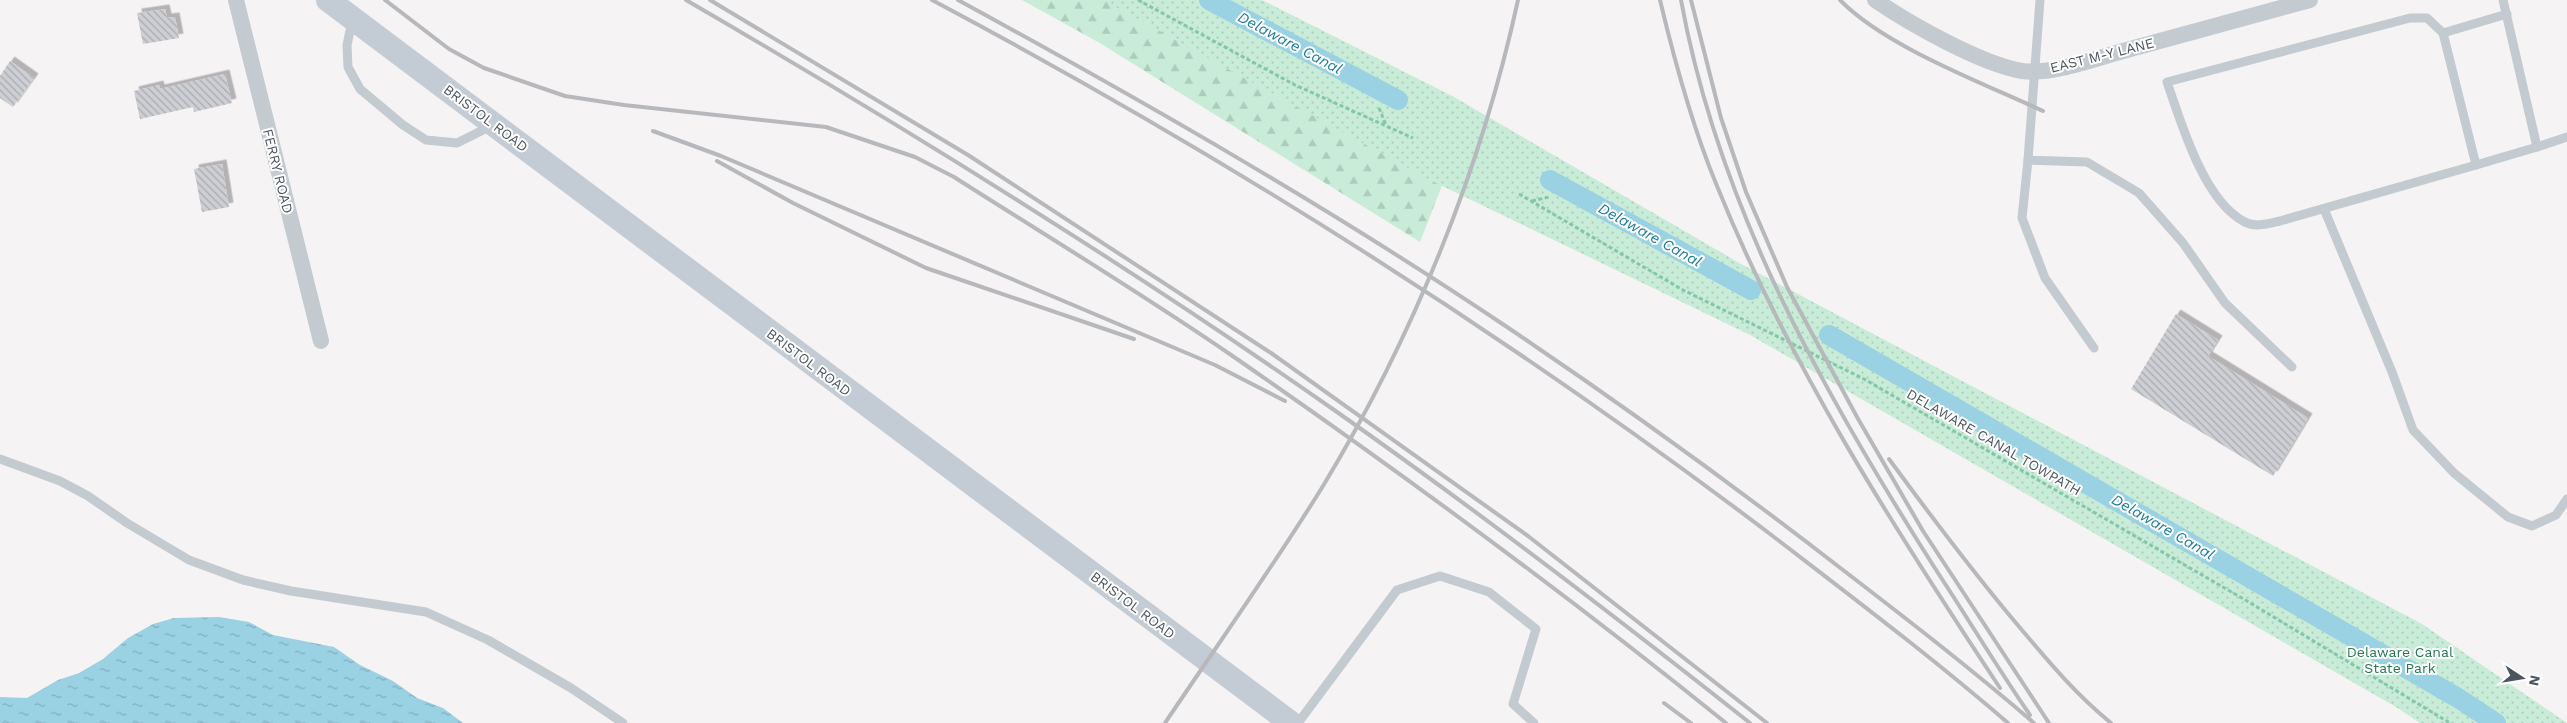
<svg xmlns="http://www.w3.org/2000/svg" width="2567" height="723" font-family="'Work Sans',sans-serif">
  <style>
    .forest { fill: url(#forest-firs) }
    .park { fill: url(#park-dots) }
    .water { fill: url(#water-ripples) }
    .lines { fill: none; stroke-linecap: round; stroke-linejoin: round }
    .canal { stroke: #9ad2e4; stroke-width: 20 }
    .building { fill: url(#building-back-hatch); filter: url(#shadow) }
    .path { stroke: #83c7a8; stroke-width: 3; stroke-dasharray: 4 2.5; stroke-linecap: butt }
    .service { stroke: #c3cad0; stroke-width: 9 }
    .minor { stroke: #c3cad0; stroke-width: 16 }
    .secondary { stroke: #c3cbd4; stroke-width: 24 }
    .rail { stroke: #b6b8bc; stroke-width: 4 }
    .labels { text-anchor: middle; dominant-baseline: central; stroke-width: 4; stroke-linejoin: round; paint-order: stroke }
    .street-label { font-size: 14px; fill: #4c555f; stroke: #fff }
    .park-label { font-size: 14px; fill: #237a51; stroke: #fff }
    .water-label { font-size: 15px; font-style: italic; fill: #1c7b9a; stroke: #fff }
  </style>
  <defs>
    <pattern id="forest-firs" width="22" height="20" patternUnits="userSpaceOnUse" patternTransform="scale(1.25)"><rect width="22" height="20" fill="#c8ecd7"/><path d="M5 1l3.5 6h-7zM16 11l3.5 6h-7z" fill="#adccbb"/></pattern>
    <pattern id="park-dots" width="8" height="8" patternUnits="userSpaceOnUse" patternTransform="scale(1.25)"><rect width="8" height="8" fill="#c8ecd7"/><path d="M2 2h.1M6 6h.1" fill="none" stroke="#adccbb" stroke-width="1.8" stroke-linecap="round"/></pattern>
    <pattern id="water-ripples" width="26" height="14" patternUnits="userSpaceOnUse" patternTransform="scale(1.25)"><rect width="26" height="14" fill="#9ad2e4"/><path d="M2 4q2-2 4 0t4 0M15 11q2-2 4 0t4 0" fill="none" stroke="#80adbc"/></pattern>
    <pattern id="building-back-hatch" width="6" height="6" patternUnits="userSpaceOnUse" patternTransform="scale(1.25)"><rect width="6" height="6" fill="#cecfd4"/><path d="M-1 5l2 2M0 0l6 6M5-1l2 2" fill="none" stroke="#a9abaf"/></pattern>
    <filter id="shadow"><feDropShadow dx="4.5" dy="-4.5" stdDeviation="0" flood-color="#0004"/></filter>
  </defs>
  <rect width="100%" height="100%" fill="#f5f3f3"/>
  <path class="forest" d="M 1022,0 L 1124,0 L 1448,170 L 1420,242 L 1098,42 Z"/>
  <path class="park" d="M 1103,0 L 1262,0 L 1454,97 L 1741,264 L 2422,624 L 2567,723 L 2420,723 L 2396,707 L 1750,335 L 1426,178 Z"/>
  <path class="water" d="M 219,617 L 249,622 L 273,635 L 334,647 L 360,665 L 393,681 L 417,698 L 443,708 L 463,723 L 0,723 L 0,697 L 27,698 L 58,680 L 79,673 L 103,659 L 128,638 L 153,624 L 174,618 Z"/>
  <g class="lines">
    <g class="canal">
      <path d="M 1209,0 L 1398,100"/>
      <path d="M 1550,180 L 1751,290"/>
      <path d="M 1829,335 L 2458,698 L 2496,723"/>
    </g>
  </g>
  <g class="building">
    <path d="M 165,9 L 167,18 L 175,17 L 179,38 L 143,44 L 137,13 Z"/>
    <path d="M 10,61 L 34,78 L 13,107 L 0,98 L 0,76 Z"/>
    <path d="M 225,74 L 232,103 L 194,112 L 193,107 L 140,119 L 134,91 L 159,85 L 160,89 Z"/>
    <path d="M 222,164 L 229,207 L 202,212 L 194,169 Z"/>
    <path d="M 2176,314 L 2218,340 L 2208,356 L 2308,418 L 2273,476 L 2131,389 Z"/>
  </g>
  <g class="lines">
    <g class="path">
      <path d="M 1138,0 L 1295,85 L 1413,138"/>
      <path d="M 1379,108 L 1386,125"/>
      <path d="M 1519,194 L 1683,290 L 1864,379 L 2247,601 L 2450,723"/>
      <path d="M 1532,201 L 1549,197"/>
    </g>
    <g class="service">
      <path d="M 2040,0 L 2028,160 L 2087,162 L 2139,193 L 2183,243 L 2225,303 L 2292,367"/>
      <path d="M 2503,0 L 2537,147 L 2567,137"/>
      <path d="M 2507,14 L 2443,33 L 2476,165 L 2537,147"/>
      <path d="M 352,21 L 347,45 L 348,67 L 360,89 L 403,125 L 426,140 L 457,143 L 493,125"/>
      <path d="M 2443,33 L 2427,18 L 2410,18 L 2167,82 C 2181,122 2203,199 2243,221 C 2255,228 2267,224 2280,221 L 2476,165"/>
      <path d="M 2028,160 L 2022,218 L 2045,278 L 2094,348"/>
      <path d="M 2324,209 L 2392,372 L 2413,430 L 2454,473 L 2508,517 L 2532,526 L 2556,515 L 2567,499"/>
      <path d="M 0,459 L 60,481 L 88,496 L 127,523 L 189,560 L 243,580 L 291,591 L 426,612 L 488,640 L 571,688 L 623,723"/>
      <path d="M 1298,723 L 1397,590 L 1440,576 L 1489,592 L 1536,629 L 1513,704 L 1534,723"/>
    </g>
    <g class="minor">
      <path d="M 236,0 L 321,341"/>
      <path d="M 1875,0 C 1910,24 1981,64 2022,71 C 2051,75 2094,59 2123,51 C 2185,34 2248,17 2310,0"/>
    </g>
    <path class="secondary" d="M 328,0 L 1291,723"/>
    <g class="rail">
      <path d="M 385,0 L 449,49 L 484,68 L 565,96 L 624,105 L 826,127 L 915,157 L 954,177 C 1048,237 1143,294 1234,357 C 1402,473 1567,595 1726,723"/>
      <path d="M 686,0 C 908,129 1126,264 1337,412 C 1478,511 1615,616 1750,723"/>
      <path d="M 710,0 L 968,155 L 1271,353 L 1528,536 L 1767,723"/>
      <path d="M 932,0 C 1229,158 1511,337 1778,540 C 1856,600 1934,659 2008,723"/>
      <path d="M 958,0 C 1145,102 1330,208 1507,327 C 1617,401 1725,479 1830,560 C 1899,613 1968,666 2034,723"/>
      <path d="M 1660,0 C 1675,63 1692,126 1717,186 C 1789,365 1894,528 2000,688"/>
      <path d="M 1681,0 C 1719,209 1825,396 1938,573 C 1969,620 1998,669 2030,715"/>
      <path d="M 1691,0 L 1721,118 L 1746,192 L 1787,287 L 1857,417 L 1923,531 L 2049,723"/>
      <path d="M 1840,0 C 1886,47 1983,83 2043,111"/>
      <path d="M 653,131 L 721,156 L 1215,365 L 1285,401"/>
      <path d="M 717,161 L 793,203 L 926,268 L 1134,339"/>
      <path d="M 1889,459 C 1933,519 1978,579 2027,636 C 2054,668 2078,696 2111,723"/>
      <path d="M 1664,703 L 1691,723"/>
      <path d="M 1165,723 C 1218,644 1273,567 1323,486 C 1413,337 1481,170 1518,0"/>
    </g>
  </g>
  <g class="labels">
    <g class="street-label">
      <text transform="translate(2102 55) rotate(-14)">EAST M-Y LANE</text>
      <text transform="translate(486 118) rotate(37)">BRISTOL ROAD</text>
      <text transform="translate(278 171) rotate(76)">FERRY ROAD</text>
      <text transform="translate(809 362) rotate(37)">BRISTOL ROAD</text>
      <text transform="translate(1994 442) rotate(30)">DELAWARE CANAL TOWPATH</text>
      <text transform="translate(1133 605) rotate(37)">BRISTOL ROAD</text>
    </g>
    <g class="park-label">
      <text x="2400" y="652">Delaware Canal<tspan x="2400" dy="16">State Park</tspan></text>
    </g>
    <g class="water-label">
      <text transform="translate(1290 43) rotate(28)">Delaware Canal</text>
      <text transform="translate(1650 235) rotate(29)">Delaware Canal</text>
      <text transform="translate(2163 527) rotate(30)">Delaware Canal</text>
    </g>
  </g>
  <g transform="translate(2522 678) rotate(102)" stroke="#ffffff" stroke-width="4" paint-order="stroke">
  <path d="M0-4L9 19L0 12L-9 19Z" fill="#4c555f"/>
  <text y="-8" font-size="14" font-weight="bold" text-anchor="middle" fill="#4c555f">N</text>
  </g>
</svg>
